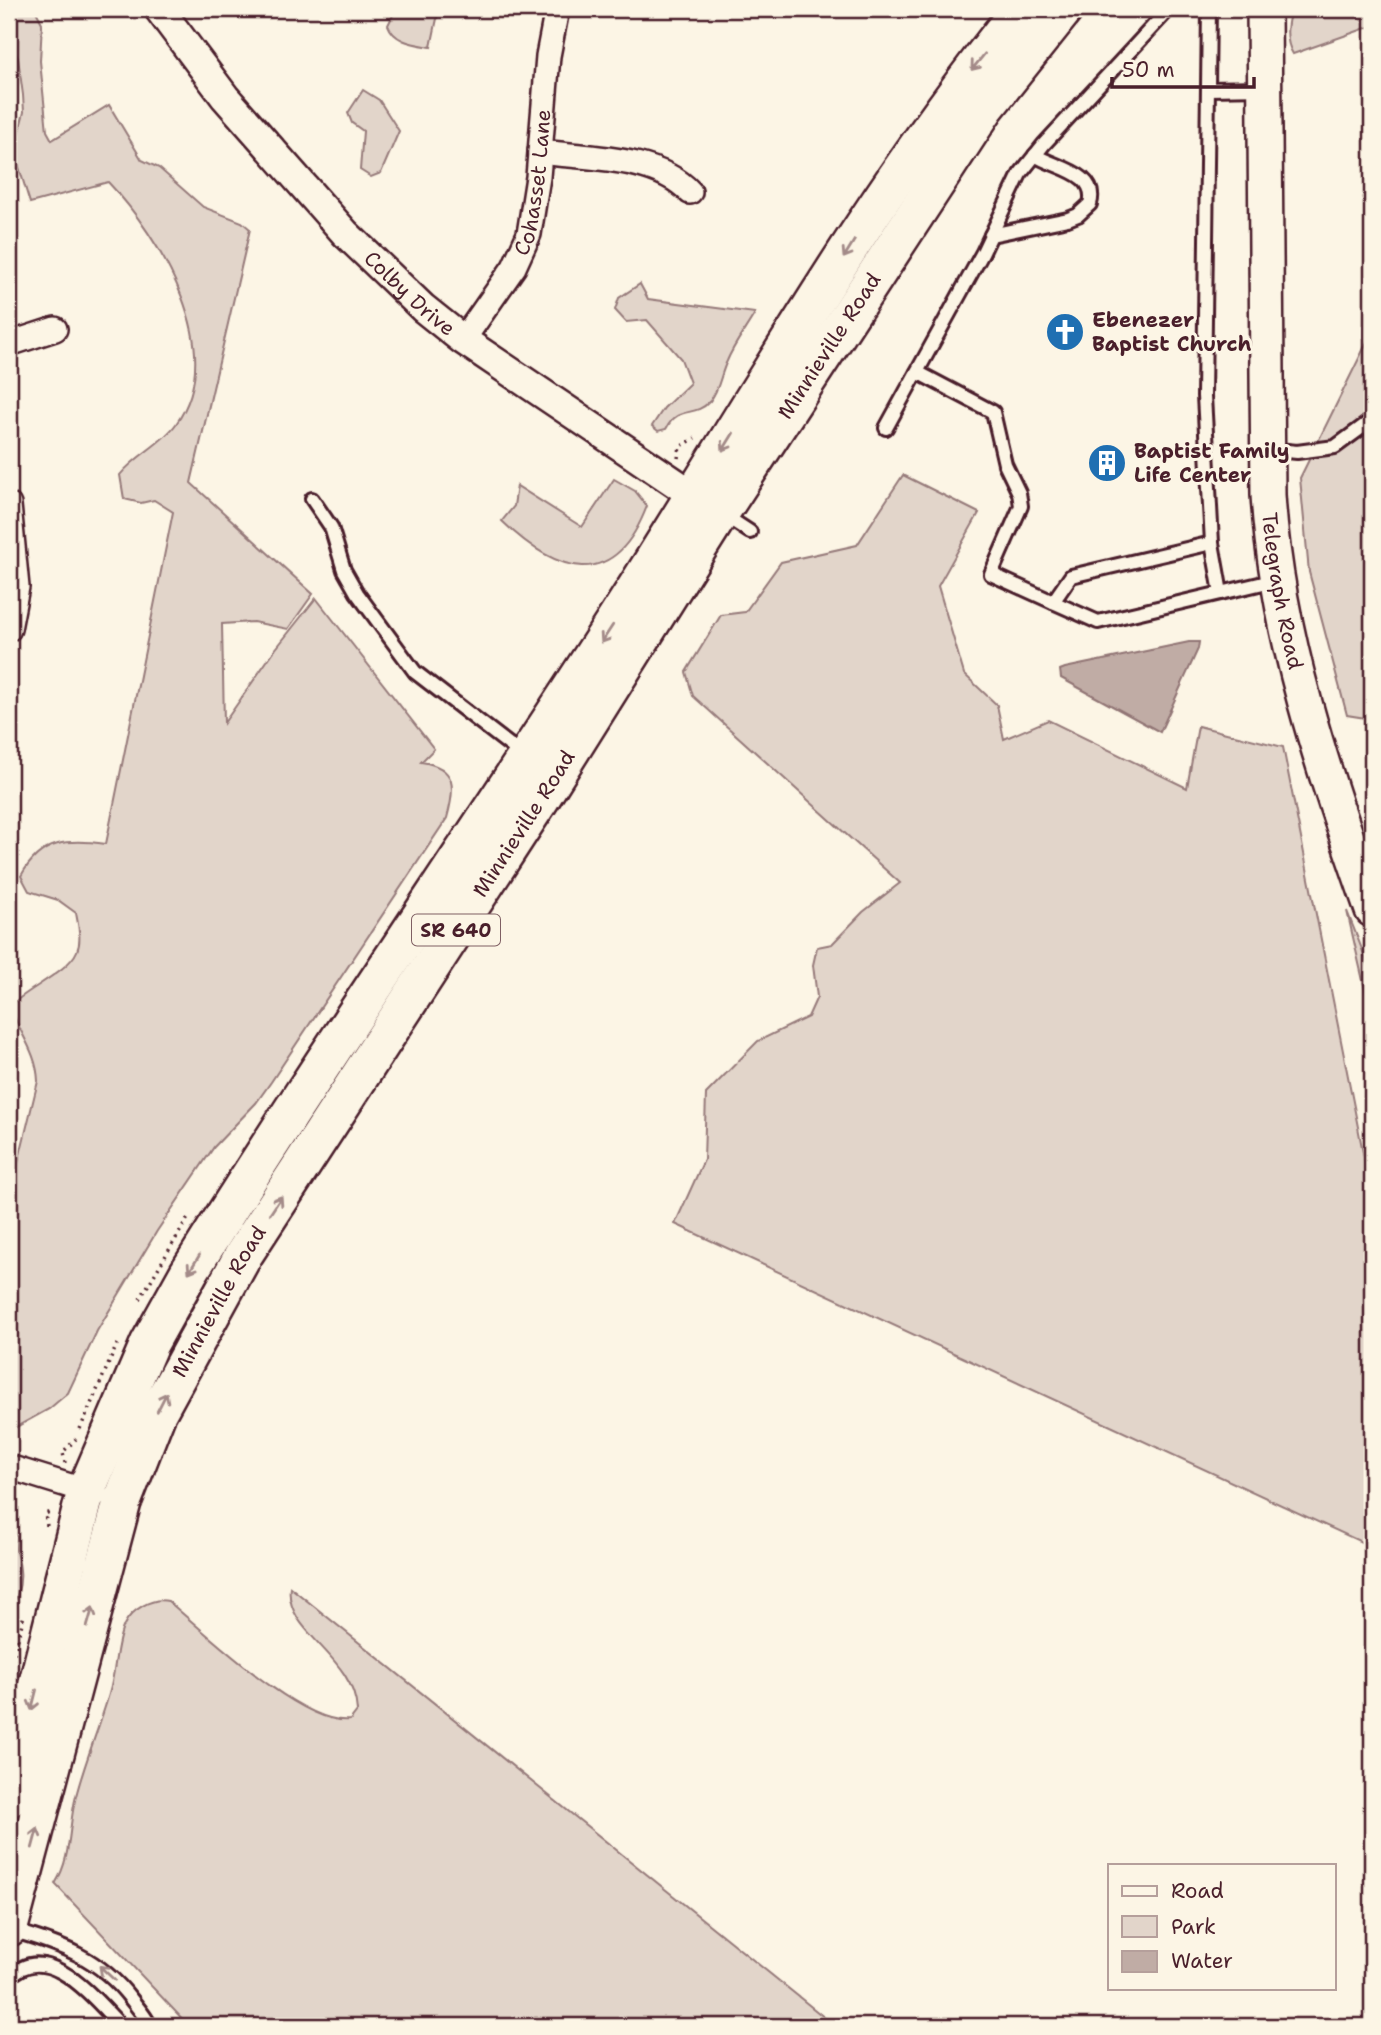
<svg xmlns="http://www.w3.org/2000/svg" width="1381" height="2035" font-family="'Shantell Sans',sans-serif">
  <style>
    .green { fill: #e2d5ca; stroke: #967a7a; stroke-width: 2 }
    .water { fill: #c0aca5; stroke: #917474; stroke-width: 2 }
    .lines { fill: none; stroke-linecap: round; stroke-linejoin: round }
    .service-casing { stroke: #4a1f2b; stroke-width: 18 }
    .minor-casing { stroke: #4a1f2b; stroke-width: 28 }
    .tertiary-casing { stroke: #4a1f2b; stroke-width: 33 }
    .secondary-casing { stroke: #4a1f2b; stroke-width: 38 }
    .primary-casing { stroke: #4a1f2b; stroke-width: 42 }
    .path { stroke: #4a1f2b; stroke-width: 3.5; stroke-dasharray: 2 5; stroke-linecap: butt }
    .service { stroke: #fcf5e5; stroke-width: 12 }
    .minor { stroke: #fcf5e5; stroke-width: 23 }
    .tertiary { stroke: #fcf5e5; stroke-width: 28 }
    .secondary { stroke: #fcf5e5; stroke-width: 33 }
    .primary { stroke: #fcf5e5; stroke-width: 37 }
    .oneway { stroke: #a38a88 }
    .labels { text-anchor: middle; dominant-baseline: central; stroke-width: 6; stroke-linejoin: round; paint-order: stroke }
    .shield { fill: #fcf5e5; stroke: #7f5f63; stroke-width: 2 }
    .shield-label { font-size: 19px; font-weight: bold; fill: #4a1f2b }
    .street-label { font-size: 21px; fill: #4a1f2b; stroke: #fcf5e5 }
    .poi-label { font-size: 21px; font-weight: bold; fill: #4a1f2b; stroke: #fcf5e5; text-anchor: start }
  </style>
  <rect width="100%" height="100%" fill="#fcf5e5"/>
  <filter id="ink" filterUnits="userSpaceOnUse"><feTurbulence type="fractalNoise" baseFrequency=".0143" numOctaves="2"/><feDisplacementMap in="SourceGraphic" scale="14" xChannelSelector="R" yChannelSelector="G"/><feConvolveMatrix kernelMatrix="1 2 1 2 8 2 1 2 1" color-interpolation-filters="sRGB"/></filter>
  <g filter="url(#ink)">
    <g class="green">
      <path d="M 9,9 L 35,9 L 42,23 L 40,61 L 47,131 L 52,140 L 109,105 L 142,160 L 159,168 L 203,207 L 242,222 L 250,229 L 191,483 L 313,594 L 288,629 L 253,622 L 222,624 L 224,723 L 274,651 L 316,598 L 434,749 L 421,762 C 458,767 455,789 447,818 L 271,1082 L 256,1103 L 214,1147 L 157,1231 L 97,1331 L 68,1393 L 49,1409 L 9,1431 L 9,1200 L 38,1081 C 37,1052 19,1033 10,1006 C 27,989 69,971 77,951 C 82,940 78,924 76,913 L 58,900 L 29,891 L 21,876 C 41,839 69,839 106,844 L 173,512 L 154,500 L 141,503 L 124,499 L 120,475 C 136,455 162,444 176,424 C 229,350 160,237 108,182 L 30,203 L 14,151 L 24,112 L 23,95 L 18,58 L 9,39 Z"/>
      <path d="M 396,9 L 439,9 L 431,47 C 414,44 394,42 388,25 Z"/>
      <path d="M 1292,9 L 1372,9 L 1372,26 L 1293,54 C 1285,41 1286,23 1292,9 Z"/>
      <path d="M 363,90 L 379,100 L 399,131 L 381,173 L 371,177 L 360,170 L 363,131 L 352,123 L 348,113 Z"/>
      <path d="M 640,284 L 648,299 L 755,313 C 746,329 734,344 727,361 C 720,375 720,389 710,401 C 694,419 679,404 666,429 L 658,431 L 652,426 L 664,408 L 690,383 L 681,359 L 647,320 L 626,322 L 615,310 L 619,298 Z"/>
      <path d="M 1372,332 L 1372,719 L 1347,715 L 1309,572 L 1300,478 Z"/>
      <path d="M 903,475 L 979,513 L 938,586 L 964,674 L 997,705 L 1004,739 L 1048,720 L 1187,788 L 1198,726 L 1283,747 L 1372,1198 L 1372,1547 L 675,1224 L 704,1160 L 706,1094 L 758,1041 L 808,1017 L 817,997 L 813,965 L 817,947 L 832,944 L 863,912 L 900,883 L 693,696 L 686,672 L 721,615 L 745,612 L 781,562 L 857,545 Z"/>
      <path d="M 614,479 L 635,491 L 647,506 C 614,593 557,574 502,521 L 514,506 L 517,486 L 582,527 Z"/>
      <path d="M 1347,911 L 1372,975 L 1372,1020 Z"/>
      <path d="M 9,1508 L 13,1514 L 12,1531 L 17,1537 C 14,1558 19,1555 20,1570 C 22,1586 15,1602 9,1615 Z"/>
      <path d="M 290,1587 L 835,2026 L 189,2026 L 55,1884 C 72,1857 68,1826 76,1796 C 85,1761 99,1728 109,1694 C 116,1672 115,1645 124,1625 C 131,1610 152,1597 168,1601 C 205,1632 303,1727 350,1720 L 357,1711 C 354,1655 284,1633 290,1587 Z"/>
    </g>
    <path class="water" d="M 1189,642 L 1199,642 L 1198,649 L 1160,732 L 1061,678 L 1060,670 L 1065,668 Z"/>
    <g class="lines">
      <defs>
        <g id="service">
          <path d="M 1208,89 L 1263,88"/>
          <path d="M 991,235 L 1068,219 L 1078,215 L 1090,204 C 1099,172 1054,168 1035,155"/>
          <path d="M 917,372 L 993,412 L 1005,464 L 1019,493 L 1021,506 L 991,574 L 1053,602 L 1071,576 L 1212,543 L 1204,396 L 1209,9"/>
          <path d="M 886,428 L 983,252 L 1020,174 L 1044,144 L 1169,9"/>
          <path d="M 1268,449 L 1297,452 L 1335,447 L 1372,420"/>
          <path d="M 312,499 L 331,527 L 344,570 L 357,593 L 415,672 L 524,756"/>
          <path d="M 724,515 L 750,532"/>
          <path d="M 1212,543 L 1221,593"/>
          <path d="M 1053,602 L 1098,622 L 1276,580"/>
          <path d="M 11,1930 C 60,1944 100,1958 131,1999 C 138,2008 146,2017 150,2026"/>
          <path d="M 9,1978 C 47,1937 95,2000 121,2026"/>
        </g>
        <g id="minor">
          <path d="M 540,152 C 586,158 657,156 690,192"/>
          <path id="s1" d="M 463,340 L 514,267 L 529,234 L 538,177 L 548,56 L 557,9"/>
          <path d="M 9,344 L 55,329"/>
          <path d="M 9,505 L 17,587 L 9,629"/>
          <path d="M 9,1467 L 96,1494"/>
        </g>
        <g id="tertiary">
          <path id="s2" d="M 159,9 L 225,97 L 345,233 L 423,308 L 463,340 L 711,507"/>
        </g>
        <g id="secondary">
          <path id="s3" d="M 1264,9 L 1268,495 C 1277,639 1325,775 1372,910"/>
        </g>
        <g id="primary">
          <path d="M 9,1798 L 86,1491 L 149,1344 L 189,1272 C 330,1046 483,828 626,604 C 754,403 871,194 1021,9"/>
          <path id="s4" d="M 9,1927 L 122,1502 L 156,1415 L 244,1254 L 541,798 L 720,513 L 985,108 L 1064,9"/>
        </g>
      </defs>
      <use href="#service" class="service-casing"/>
      <use href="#minor" class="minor-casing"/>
      <use href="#tertiary" class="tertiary-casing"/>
      <use href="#secondary" class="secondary-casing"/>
      <use href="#primary" class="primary-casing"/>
      <g class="path">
        <path d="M 678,458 L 680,447 L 695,438"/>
        <path d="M 140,1299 L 188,1218"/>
        <path d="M 80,1429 L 119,1340"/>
        <path d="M 65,1463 L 63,1452 L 76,1439"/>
        <path d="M 47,1526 L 45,1514 L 52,1511"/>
        <path d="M 9,1674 L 24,1615"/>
      </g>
      <use href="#service" class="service"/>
      <use href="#minor" class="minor"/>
      <use href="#tertiary" class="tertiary"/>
      <use href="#secondary" class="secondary"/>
      <use href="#primary" class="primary"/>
    </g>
    <defs><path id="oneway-shaft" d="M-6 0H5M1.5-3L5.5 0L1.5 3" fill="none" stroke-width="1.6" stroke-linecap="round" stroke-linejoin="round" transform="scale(1.75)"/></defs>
    <g class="oneway">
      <use href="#oneway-shaft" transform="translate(978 62) rotate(129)"/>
      <use href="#oneway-shaft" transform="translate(849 249) rotate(122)"/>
      <use href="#oneway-shaft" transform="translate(728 442) rotate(122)"/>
      <use href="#oneway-shaft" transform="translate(607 634) rotate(123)"/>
      <use href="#oneway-shaft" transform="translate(276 1205) rotate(-57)"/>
      <use href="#oneway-shaft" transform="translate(194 1264) rotate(122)"/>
      <use href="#oneway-shaft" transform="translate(162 1402) rotate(-63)"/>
      <use href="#oneway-shaft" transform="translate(90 1617) rotate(-74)"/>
      <use href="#oneway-shaft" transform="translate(34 1700) rotate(104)"/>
      <use href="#oneway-shaft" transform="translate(35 1838) rotate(-75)"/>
      <use href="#oneway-shaft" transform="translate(107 1973) rotate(-137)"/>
    </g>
  </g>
  <defs>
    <symbol id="church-disc" viewBox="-11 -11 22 22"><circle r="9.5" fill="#1f6fb2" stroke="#fcf5e5"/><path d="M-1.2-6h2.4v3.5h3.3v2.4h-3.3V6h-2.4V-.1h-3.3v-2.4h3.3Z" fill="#fff"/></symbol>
    <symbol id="building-disc" viewBox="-11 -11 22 22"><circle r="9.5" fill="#1f6fb2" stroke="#fcf5e5"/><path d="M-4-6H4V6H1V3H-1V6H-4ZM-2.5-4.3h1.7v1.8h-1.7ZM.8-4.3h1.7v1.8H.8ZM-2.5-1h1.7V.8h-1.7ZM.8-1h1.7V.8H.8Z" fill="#fff"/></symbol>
  </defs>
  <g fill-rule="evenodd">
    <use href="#church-disc" x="1043" y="310" width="44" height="44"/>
    <use href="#building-disc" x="1085" y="441" width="44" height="44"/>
  </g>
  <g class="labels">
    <rect class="shield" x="412" y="914.5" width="88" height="31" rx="5"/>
    <g class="shield-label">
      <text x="456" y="930">SR 640</text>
    </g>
    <g class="street-label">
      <text stroke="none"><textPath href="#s1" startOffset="177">Cohasset Lane</textPath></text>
      <text stroke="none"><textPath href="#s2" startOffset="380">Colby Drive</textPath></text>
      <text stroke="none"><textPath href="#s4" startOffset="1797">Minnieville Road</textPath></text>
      <text stroke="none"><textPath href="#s3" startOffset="583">Telegraph Road</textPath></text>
      <text stroke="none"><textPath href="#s4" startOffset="1230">Minnieville Road</textPath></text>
      <text stroke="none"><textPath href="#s4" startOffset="663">Minnieville Road</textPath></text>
    </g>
    <g class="poi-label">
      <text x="1092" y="320">Ebenezer<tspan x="1092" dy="24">Baptist Church</tspan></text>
      <text x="1134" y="451">Baptist Family<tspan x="1134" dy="24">Life Center</tspan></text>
    </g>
  </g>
  <rect width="1381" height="2035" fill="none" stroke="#fcf5e5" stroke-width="35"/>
  <rect x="18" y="18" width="1346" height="2000" fill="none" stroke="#4a1f2b" stroke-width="2.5" filter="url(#ink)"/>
  <rect x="1108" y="1864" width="228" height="126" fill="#fcf5e5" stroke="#b59f9b" stroke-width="2"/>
  <rect x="1122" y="1886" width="35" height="10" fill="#fcf5e5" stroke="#b59f9b" stroke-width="2"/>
  <text x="1171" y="1898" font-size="21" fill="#4a1f2b">Road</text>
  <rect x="1122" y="1916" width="35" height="21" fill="#e2d5ca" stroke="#b59f9b" stroke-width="2"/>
  <text x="1171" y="1934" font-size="21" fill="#4a1f2b">Park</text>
  <rect x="1122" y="1951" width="35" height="21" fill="#c0aca5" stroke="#b59f9b" stroke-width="2"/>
  <text x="1171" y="1968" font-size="21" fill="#4a1f2b">Water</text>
  <path d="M1112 77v10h142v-10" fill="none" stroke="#4a1f2b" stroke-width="3.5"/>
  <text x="1122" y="77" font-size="21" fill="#4a1f2b" stroke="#fcf5e5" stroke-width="5" paint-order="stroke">50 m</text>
</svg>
